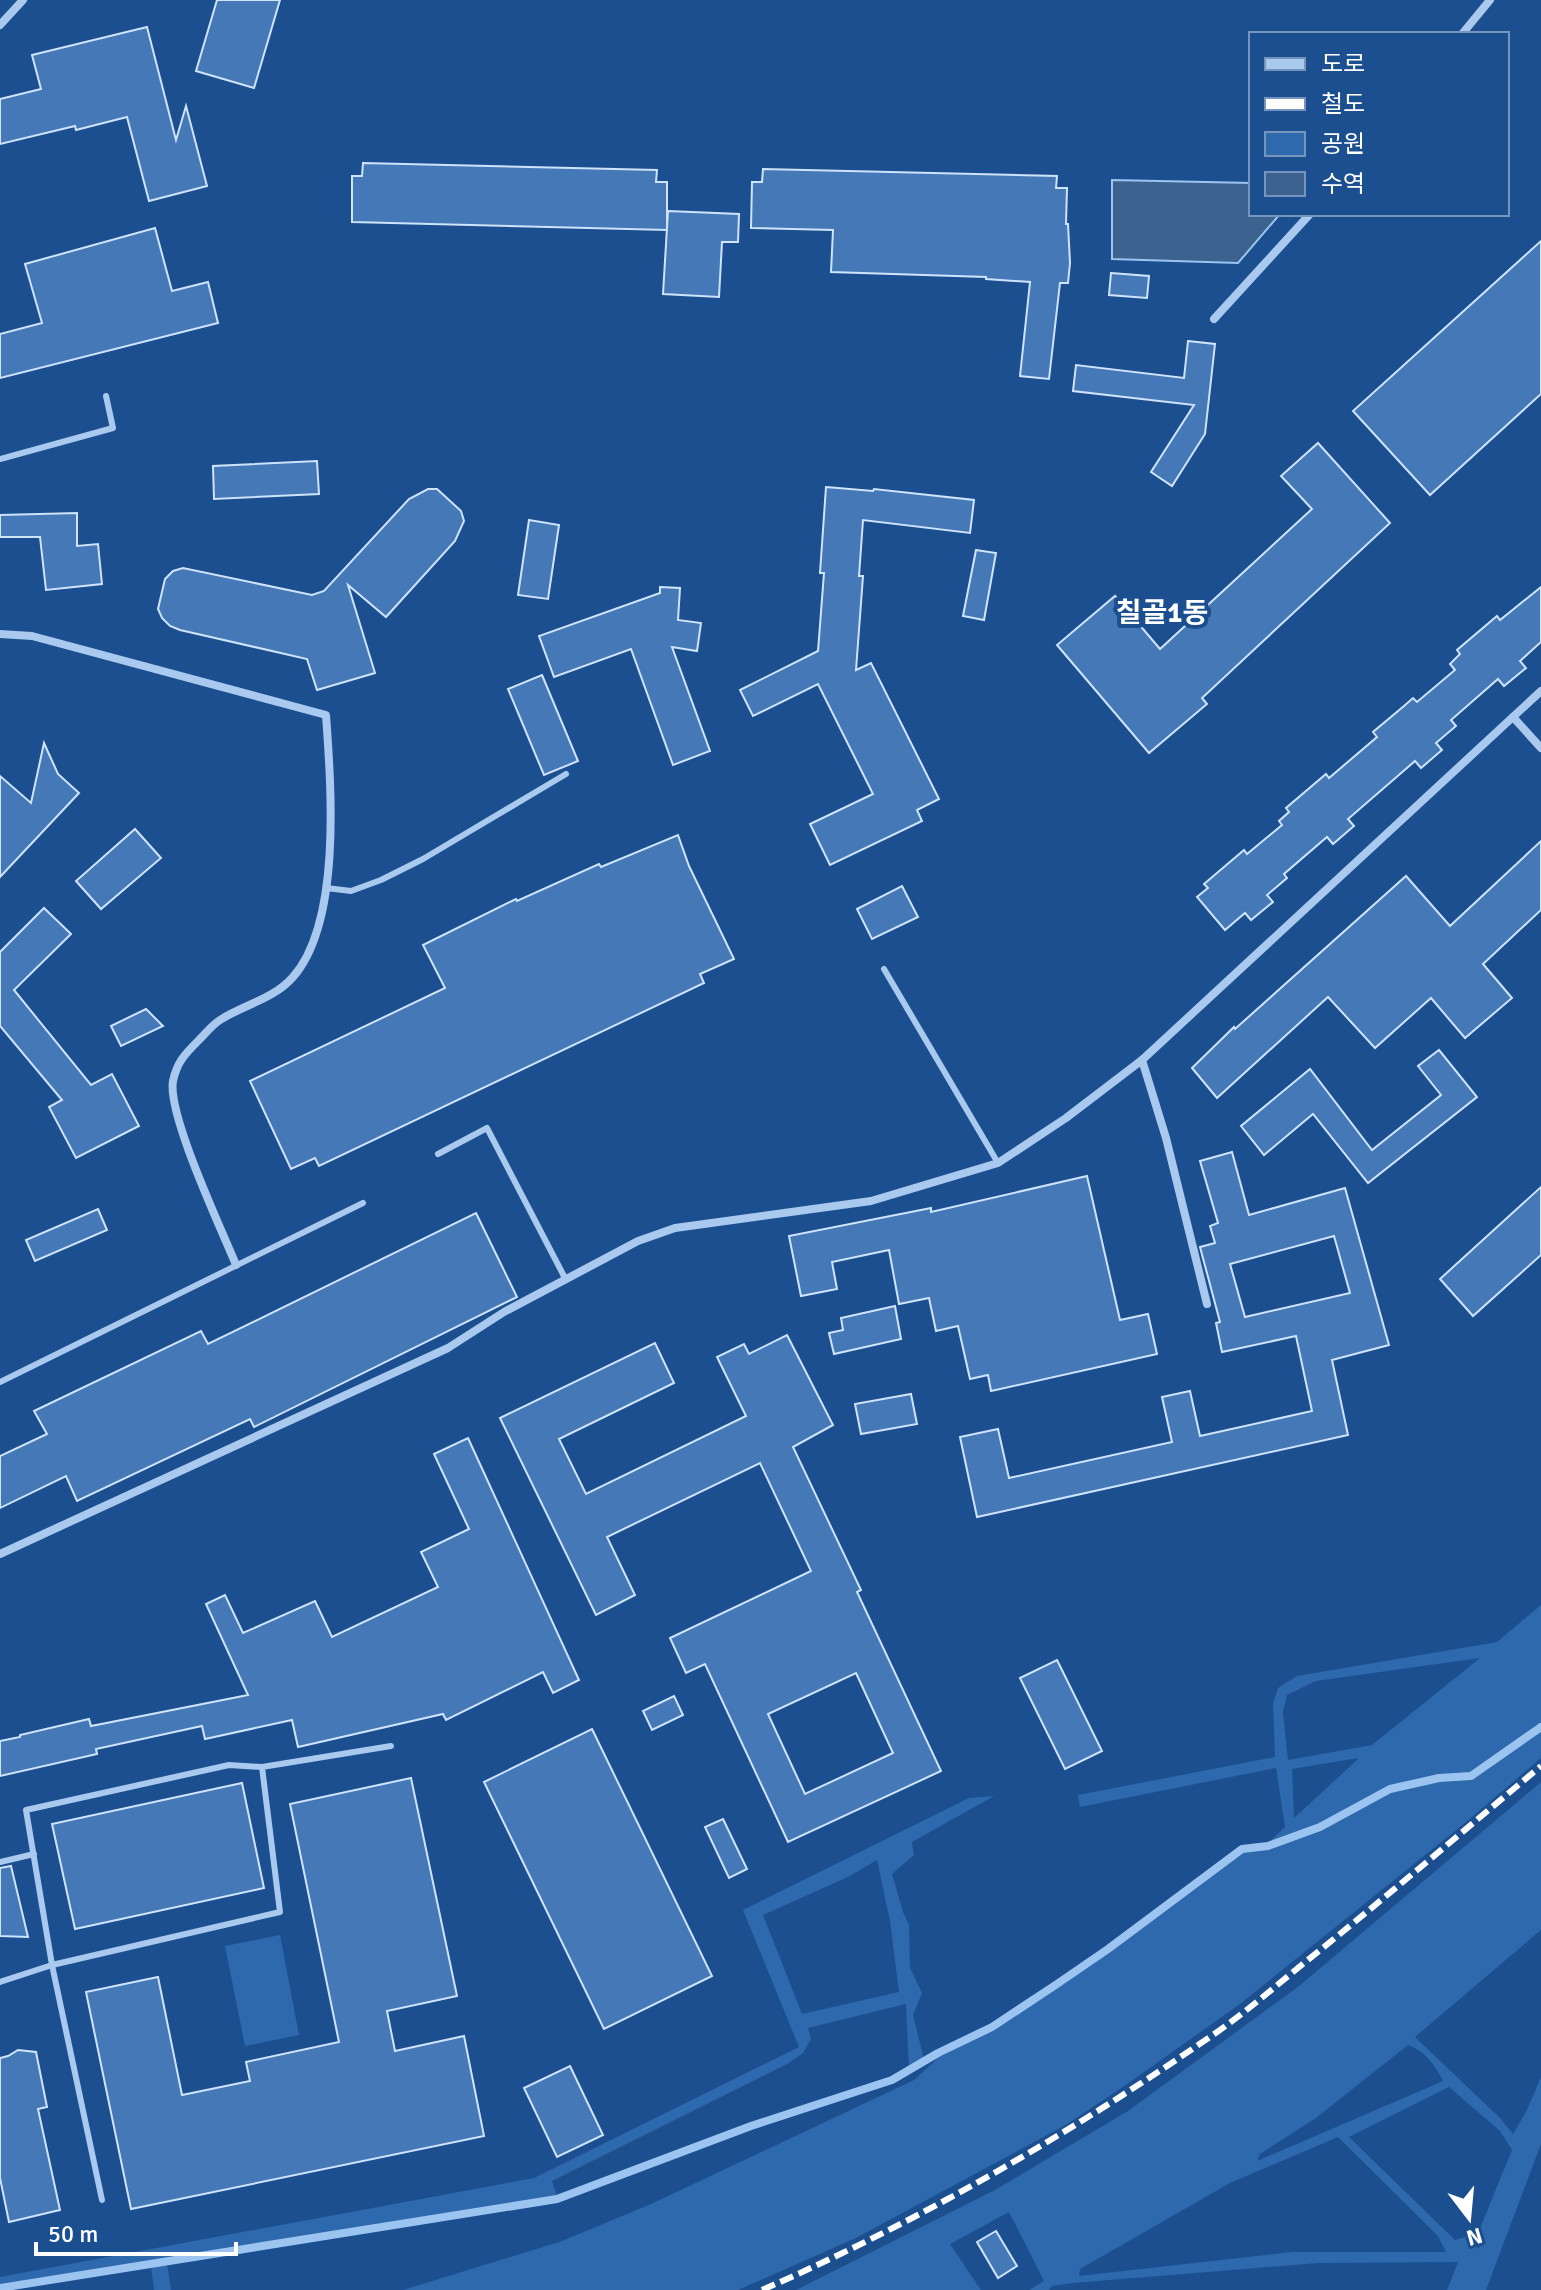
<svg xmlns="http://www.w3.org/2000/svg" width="1541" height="2290" font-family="Signika,'Noto Sans KR',sans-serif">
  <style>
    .green { fill: #2e69ad; fill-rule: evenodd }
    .water { fill: #3c6290; stroke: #9cc4f0; stroke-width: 2 }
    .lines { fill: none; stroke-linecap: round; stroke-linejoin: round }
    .stream { stroke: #9cc4f0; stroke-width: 8 }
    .building { fill: #4478b7; stroke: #cfe3fa; stroke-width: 2; fill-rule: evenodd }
    .service { stroke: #a9c9ee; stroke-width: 6 }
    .minor { stroke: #a9c9ee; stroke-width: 8 }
    .rail { stroke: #fff; stroke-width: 6; stroke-dasharray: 14 6; stroke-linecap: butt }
    .labels { text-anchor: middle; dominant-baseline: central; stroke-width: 8; stroke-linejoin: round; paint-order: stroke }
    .quarter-label { font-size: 28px; font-weight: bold; fill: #fff; stroke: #1b4f8f }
  </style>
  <rect width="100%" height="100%" fill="#1b4f8f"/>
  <g class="green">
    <path d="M 1541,1605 L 1541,1725 L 1471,1774 L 1438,1776 L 1389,1788 L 1319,1825 L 1267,1844 L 1285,1827 L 1276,1768 L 1080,1807 L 1078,1795 L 1275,1757 L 1273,1704 L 1278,1688 L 1297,1676 L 1497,1642 ZM 1480,1658 L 1372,1745 L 1288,1760 L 1283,1712 L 1287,1695 L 1316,1681 ZM 1358,1758 L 1358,1759 L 1294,1818 L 1292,1769 Z"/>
    <path d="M 1541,1730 L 1541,1758 L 1465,1823 L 1240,2004 L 1123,2087 L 1064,2126 L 856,2238 L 738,2290 L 403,2290 L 562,2241 L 651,2204 L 914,2080 L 939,2057 L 993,2029 L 1110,1951 L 1243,1851 L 1268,1848 L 1321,1829 L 1390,1791 L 1439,1780 L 1472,1778 Z"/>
    <path d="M 1541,1782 L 1541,1930 L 1415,2037 L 1500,2118 L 1513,2134 L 1527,2110 L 1541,2077 L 1541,2144 L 1486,2290 L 1447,2290 L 1458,2262 L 1318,2263 L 1073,2283 L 1052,2286 L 1049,2290 L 1029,2290 L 1044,2281 L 1009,2212 L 950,2244 L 981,2290 L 796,2290 L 995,2190 L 1128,2111 L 1299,1986 ZM 1408,2045 C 1425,2051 1435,2065 1443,2081 L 1257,2161 L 1260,2154 L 1316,2118 ZM 1449,2087 L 1500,2131 L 1512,2150 L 1478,2233 L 1455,2240 L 1349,2137 ZM 1338,2137 L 1438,2236 L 1446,2252 L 1292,2252 L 1079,2276 L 1080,2269 L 1230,2183 Z"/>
    <path d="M 994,1796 L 912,1842 L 914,1855 L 892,1874 L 903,1912 L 909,1925 L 910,1968 L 922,1993 L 913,2015 L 924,2059 L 909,2068 L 906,2004 L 808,2028 L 811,2039 L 803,2053 L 787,2064 L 552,2181 L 557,2196 L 0,2286 L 0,2277 L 534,2178 L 799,2047 L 743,1910 L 969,1798 ZM 877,1860 L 890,1921 L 899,1992 L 802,2014 L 763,1915 L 848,1877 Z"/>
    <path d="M 280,1935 L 299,2035 L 245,2046 L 225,1946 Z"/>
    <path d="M 167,2263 L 171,2290 L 154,2290 L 151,2266 Z"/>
  </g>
  <path class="water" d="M 1112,180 L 1251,183 L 1251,214 L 1280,214 L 1238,263 L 1112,259 Z"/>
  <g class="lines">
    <path class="stream" d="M 0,2288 L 557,2199 L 751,2126 L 892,2080 L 938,2053 L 992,2027 L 1057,1984 L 1108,1949 L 1242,1849 L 1268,1846 L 1320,1827 L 1390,1789 L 1439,1778 L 1471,1776 L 1541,1727"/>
  </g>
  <g class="building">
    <path d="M 217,0 L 280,0 L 254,88 L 196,71 Z"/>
    <path d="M 147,27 L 176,140 L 186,106 L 207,186 L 149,201 L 127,117 L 76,130 L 75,126 L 0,144 L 0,99 L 41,89 L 32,55 Z"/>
    <path d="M 363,163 L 657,170 L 656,182 L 667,182 L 667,230 L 352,222 L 352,176 L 362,176 Z"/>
    <path d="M 763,169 L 1057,176 L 1056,188 L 1067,188 L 1066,224 L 1068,224 L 1070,263 L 1068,283 L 1060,283 L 1049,379 L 1020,376 L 1030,282 L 986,279 L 986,277 L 831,272 L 833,230 L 751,228 L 752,182 L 762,182 Z"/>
    <path d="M 668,211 L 739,214 L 738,242 L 722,242 L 719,297 L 663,294 Z"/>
    <path d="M 155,228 L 172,291 L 208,282 L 218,323 L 0,378 L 0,334 L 42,323 L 25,264 Z"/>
    <path d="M 1541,241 L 1541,394 L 1430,495 L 1353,411 Z"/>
    <path d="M 1111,273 L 1149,276 L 1147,298 L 1109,295 Z"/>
    <path d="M 1188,341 L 1215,344 L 1205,434 L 1172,486 L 1151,472 L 1194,405 L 1073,391 L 1076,365 L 1184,378 Z"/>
    <path d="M 1318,443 L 1390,523 L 1202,698 L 1207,704 L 1149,753 L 1057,645 L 1115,596 L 1160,649 L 1312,509 L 1281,476 Z"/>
    <path d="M 317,461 L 319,494 L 214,499 L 213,466 Z"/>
    <path d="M 826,487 L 873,491 L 874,489 L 974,500 L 970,533 L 863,520 L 859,576 L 863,576 L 856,670 L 871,663 L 939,799 L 917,810 L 922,821 L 830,865 L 810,824 L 873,794 L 818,684 L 753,716 L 740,690 L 818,651 L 824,573 L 820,573 Z"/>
    <path d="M 428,489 L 437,489 L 461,511 L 464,521 L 455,541 L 386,617 L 348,585 L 375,673 L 317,690 L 307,659 L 180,630 L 170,626 L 162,618 L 158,609 L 165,579 L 173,571 L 183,568 L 312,595 L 324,591 L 409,499 Z"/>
    <path d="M 77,513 L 77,546 L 98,544 L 102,584 L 46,590 L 40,537 L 0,537 L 0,515 Z"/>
    <path d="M 529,520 L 559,525 L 548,599 L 518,595 Z"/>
    <path d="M 976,550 L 996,553 L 984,620 L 963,616 Z"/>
    <path d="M 660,587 L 680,588 L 678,620 L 701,623 L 697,651 L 672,647 L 710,751 L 673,765 L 631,649 L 554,677 L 539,636 L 660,593 Z"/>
    <path d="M 1541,587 L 1541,642 L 1520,661 L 1526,668 L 1504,686 L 1498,679 L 1451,720 L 1456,726 L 1436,743 L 1442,750 L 1421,768 L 1415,761 L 1348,819 L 1354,826 L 1333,844 L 1327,837 L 1284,874 L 1287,878 L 1267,895 L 1273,902 L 1251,920 L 1245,913 L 1225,930 L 1197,897 L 1208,888 L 1204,884 L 1244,850 L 1247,854 L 1282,825 L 1279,821 L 1289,812 L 1286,808 L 1326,774 L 1329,778 L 1377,737 L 1373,732 L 1404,706 L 1413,698 L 1417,702 L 1455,670 L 1450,664 L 1460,654 L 1457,650 L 1497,616 L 1500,620 Z"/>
    <path d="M 542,675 L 578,761 L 544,775 L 508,689 Z"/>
    <path d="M 44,743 L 58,774 L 79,793 L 0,877 L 0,776 L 31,803 Z"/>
    <path d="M 135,829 L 161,858 L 101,909 L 76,881 Z"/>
    <path d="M 678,835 L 689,866 L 734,959 L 700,974 L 704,983 L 319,1166 L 315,1158 L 291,1169 L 250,1081 L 445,988 L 423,945 L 516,899 L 517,901 L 599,864 L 601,867 Z"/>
    <path d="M 1541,841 L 1541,910 L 1483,964 L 1512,998 L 1465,1038 L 1431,998 L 1375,1048 L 1328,997 L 1217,1098 L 1192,1068 L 1234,1027 L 1235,1029 L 1406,876 L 1450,926 Z"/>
    <path d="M 902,886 L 918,917 L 872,939 L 857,909 Z"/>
    <path d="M 44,908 L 71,934 L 14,990 L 91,1085 L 112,1074 L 139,1126 L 76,1158 L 49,1107 L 62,1100 L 0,1026 L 0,952 Z"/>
    <path d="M 146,1009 L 163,1026 L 121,1046 L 111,1026 Z"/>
    <path d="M 1439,1050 L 1477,1097 L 1368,1183 L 1313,1114 L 1264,1155 L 1241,1126 L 1310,1069 L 1372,1150 L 1441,1095 L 1418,1066 Z"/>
    <path d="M 1232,1152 L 1249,1215 L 1345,1188 L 1389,1345 L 1332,1360 L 1348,1435 L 977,1517 L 960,1437 L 998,1429 L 1009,1478 L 1172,1442 L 1162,1397 L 1190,1391 L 1200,1436 L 1312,1411 L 1296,1336 L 1222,1352 L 1216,1323 L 1220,1322 L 1200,1247 L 1215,1243 L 1210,1226 L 1218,1223 L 1200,1161 ZM 1334,1236 L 1350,1293 L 1245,1317 L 1230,1264 Z"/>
    <path d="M 1087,1176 L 1120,1320 L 1148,1314 L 1157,1354 L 991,1391 L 988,1375 L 970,1379 L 958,1326 L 936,1331 L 929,1298 L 899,1304 L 889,1250 L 832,1262 L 837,1289 L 801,1296 L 789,1236 L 931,1208 L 931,1212 Z"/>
    <path d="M 1541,1187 L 1541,1255 L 1473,1316 L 1440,1279 Z"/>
    <path d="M 98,1209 L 107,1230 L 35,1261 L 26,1240 Z"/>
    <path d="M 476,1213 L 517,1297 L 254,1427 L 250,1419 L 77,1501 L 66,1476 L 0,1508 L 0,1456 L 47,1434 L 34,1411 L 201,1331 L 208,1344 Z"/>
    <path d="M 895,1306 L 901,1339 L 834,1354 L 829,1333 L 843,1330 L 841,1318 Z"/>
    <path d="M 787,1335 L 833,1425 L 793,1447 L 861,1590 L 857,1592 L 941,1771 L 788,1842 L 705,1664 L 686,1673 L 670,1638 L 811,1571 L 760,1463 L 607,1537 L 635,1595 L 596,1615 L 500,1418 L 655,1343 L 674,1383 L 559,1439 L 586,1494 L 746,1416 L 717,1357 L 744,1344 L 749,1354 ZM 856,1673 L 893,1753 L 805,1794 L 768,1714 Z"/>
    <path d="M 911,1394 L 917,1424 L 861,1434 L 855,1404 Z"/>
    <path d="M 468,1438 L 579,1680 L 553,1693 L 543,1672 L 446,1720 L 443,1714 L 298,1747 L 292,1720 L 205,1739 L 202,1726 L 96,1749 L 97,1754 L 0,1776 L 0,1741 L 20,1737 L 20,1735 L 89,1719 L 91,1726 L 248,1695 L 206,1604 L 225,1595 L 243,1633 L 315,1601 L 332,1637 L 438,1587 L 421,1552 L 469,1529 L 434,1454 Z"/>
    <path d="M 1057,1660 L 1102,1751 L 1065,1769 L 1020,1678 Z"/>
    <path d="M 674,1696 L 683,1715 L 652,1730 L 643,1711 Z"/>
    <path d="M 592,1729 L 712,1976 L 604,2029 L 484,1782 Z"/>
    <path d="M 411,1778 L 457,1996 L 387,2011 L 395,2051 L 464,2036 L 484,2136 L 131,2209 L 86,1992 L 158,1977 L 182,2095 L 250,2081 L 246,2062 L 339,2042 L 290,1804 Z"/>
    <path d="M 242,1783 L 264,1888 L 75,1929 L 52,1824 Z"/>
    <path d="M 723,1819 L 747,1869 L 729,1878 L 705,1827 Z"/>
    <path d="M 11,1866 L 28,1937 L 0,1936 L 0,1868 Z"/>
    <path d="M 18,2050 L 36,2052 L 47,2107 L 38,2109 L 60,2210 L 9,2222 L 0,2178 L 0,2058 L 8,2056 Z"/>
    <path d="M 570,2066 L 603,2135 L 557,2157 L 524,2088 Z"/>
    <path d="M 996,2231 L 1017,2266 L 998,2278 L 977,2242 Z"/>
  </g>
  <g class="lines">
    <g class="service">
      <path d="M 0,459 L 113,428 L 106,396"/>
      <path d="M 326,888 L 351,891 L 381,880 L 423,859 L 566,774"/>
      <path d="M 884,969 L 998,1163"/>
      <path d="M 438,1154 L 487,1128 L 566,1280"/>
      <path d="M 0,1382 L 363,1203"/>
      <path d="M 0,1862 L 34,1854"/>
      <path d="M 0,1982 L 52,1965 L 280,1912 L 262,1767 L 391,1746"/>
      <path d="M 102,2200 L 52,1965 L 26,1810 L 229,1765 L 262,1767"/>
    </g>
    <g class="minor">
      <path d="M 0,25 L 23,0"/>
      <path d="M 1462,34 L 1490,0"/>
      <path d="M 1214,319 L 1310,214"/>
      <path d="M 0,634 L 32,636 L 326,715 C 331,785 342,921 293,977 C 274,999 243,1005 220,1020 C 212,1025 205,1034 198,1041 C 185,1054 177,1062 173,1081 C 167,1114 221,1228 236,1265"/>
      <path d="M 1513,717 L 1541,748"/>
      <path d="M 1207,1304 L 1166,1138 L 1142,1060 L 1541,691"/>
      <path d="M 0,1554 L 448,1348 L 504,1312 L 638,1241 L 675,1228 L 871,1201 L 998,1163 L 1066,1118 L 1142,1060"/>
    </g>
    <path class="rail" d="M 762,2290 C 918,2222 1064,2137 1204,2041 C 1239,2018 1271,1990 1304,1963 C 1384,1899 1462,1832 1541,1766"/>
  </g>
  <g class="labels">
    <g class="quarter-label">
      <text x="1162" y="613">칠골1동</text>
    </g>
  </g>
  <rect x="1249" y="32" width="260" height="184" fill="#1b4f8f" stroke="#7695bc" stroke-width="2"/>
  <rect x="1265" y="58" width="40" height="12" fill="#a9c9ee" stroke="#7695bc" stroke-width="2"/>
  <text x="1321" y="72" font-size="24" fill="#ffffff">도로</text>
  <rect x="1265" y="98" width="40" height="12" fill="#ffffff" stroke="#7695bc" stroke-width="2"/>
  <text x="1321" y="112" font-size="24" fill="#ffffff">철도</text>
  <rect x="1265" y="132" width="40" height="24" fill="#2e69ad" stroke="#7695bc" stroke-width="2"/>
  <text x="1321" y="152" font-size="24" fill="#ffffff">공원</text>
  <rect x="1265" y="172" width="40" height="24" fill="#3c6290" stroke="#7695bc" stroke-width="2"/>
  <text x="1321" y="192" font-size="24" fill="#ffffff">수역</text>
  <g transform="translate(1469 2218) rotate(164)" stroke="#1b4f8f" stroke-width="6" paint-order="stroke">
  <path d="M0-6L14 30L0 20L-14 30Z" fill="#ffffff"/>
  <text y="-12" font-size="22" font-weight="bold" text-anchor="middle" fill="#ffffff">N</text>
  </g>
  <path d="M36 2242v12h200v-12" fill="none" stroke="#ffffff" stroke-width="4"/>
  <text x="48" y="2242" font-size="24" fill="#ffffff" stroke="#1b4f8f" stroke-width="6" paint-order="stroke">50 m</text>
</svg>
